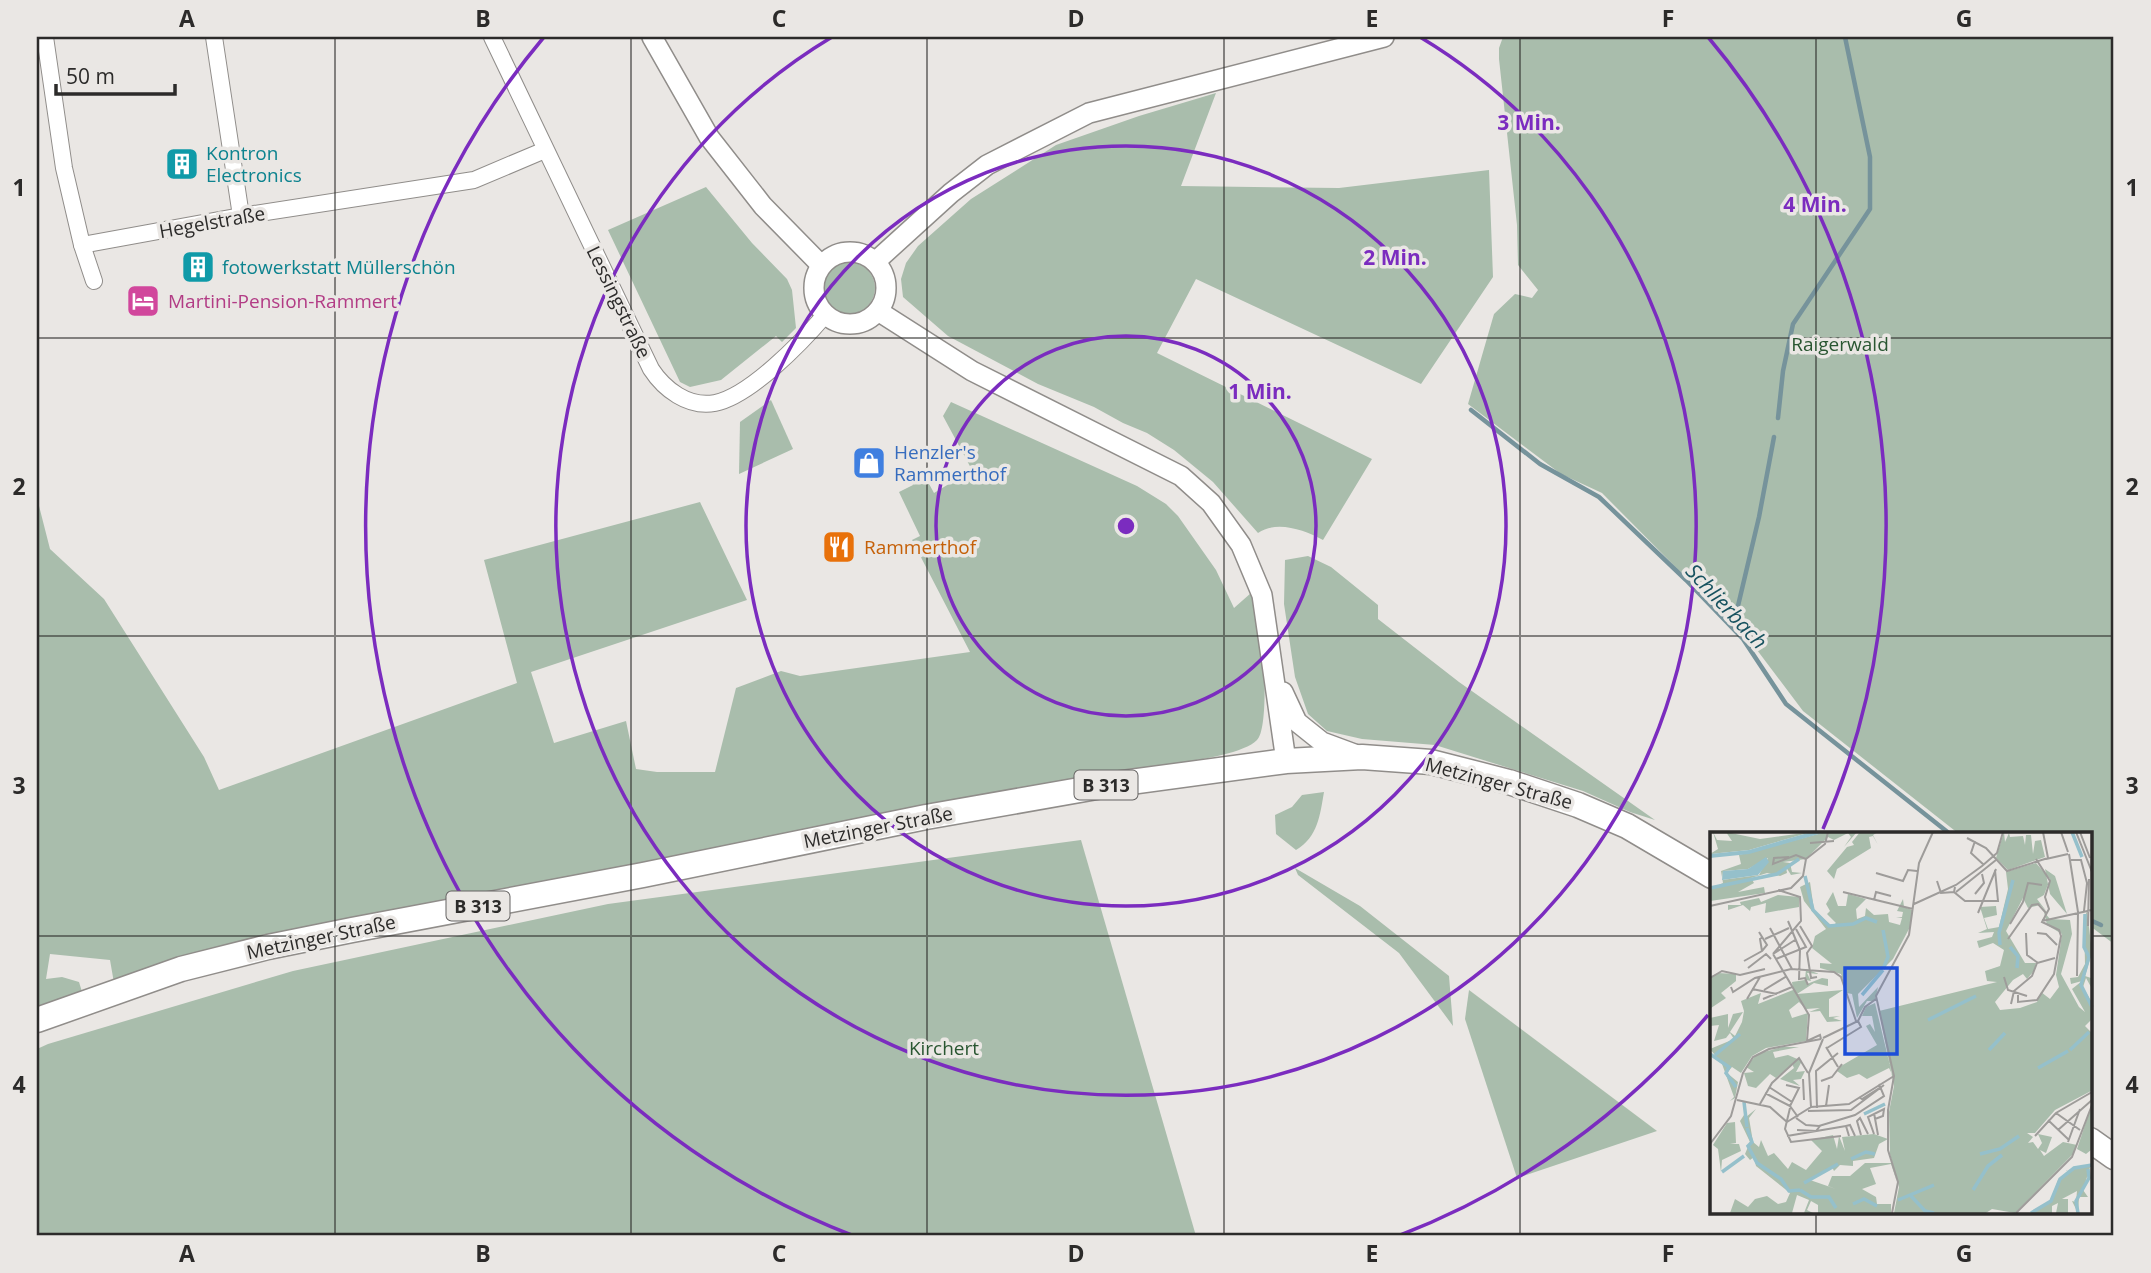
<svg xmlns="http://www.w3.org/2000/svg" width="2151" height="1273" font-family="'Open Sans',sans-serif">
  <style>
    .green { fill: #a9bdac }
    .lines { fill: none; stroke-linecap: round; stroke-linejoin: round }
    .stream { stroke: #76939b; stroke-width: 4.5 }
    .minor-casing { stroke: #908d8a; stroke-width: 18 }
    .tertiary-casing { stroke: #908d8a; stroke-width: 22 }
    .primary-casing { stroke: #908d8a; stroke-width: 27 }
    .minor { stroke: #fff; stroke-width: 16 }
    .tertiary { stroke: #fff; stroke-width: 19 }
    .primary { stroke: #fff; stroke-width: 24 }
    .grid { fill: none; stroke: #2c2b2a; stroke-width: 2; stroke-opacity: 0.55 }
    .ring { fill: none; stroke: #7b2cbf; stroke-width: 3.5 }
    .labels { text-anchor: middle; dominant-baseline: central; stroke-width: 7; stroke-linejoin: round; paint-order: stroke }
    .shield { fill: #eae7e4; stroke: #656362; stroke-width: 2 }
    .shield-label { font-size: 18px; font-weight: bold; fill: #2c2b2a }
    .culture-label { font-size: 19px; fill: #0d838f; stroke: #eae7e4; text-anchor: start }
    .street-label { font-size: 19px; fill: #2c2b2a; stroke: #eae7e4 }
    .hotel-label { font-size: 19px; fill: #b23c85; stroke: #eae7e4; text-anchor: start }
    .park-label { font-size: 19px; fill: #295631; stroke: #eae7e4 }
    .shop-label { font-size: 19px; fill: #366cbe; stroke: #eae7e4; text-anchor: start }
    .food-label { font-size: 19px; fill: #c56008; stroke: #eae7e4; text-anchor: start }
    .water-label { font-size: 21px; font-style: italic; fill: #17525f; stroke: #eae7e4 }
    .inset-river { fill: none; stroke: #95c0cb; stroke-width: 3.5 }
    .inset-road { fill: none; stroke: #9e9c9a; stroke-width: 2 }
    .view { fill: #1d4ed8; fill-opacity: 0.15; stroke: #1d4ed8; stroke-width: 3.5 }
    .inset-edge { fill: none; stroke: #2c2b2a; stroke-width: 3.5 }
    .centre { fill: #7b2cbf; stroke: #eae7e4; stroke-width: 3.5 }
    .ring-label { font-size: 21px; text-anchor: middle; font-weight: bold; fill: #7b2cbf; stroke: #eae7e4; stroke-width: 7; stroke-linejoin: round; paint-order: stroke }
    .neatline { fill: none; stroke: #2c2b2a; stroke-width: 2.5 }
    .grid-label { font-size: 23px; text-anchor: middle; font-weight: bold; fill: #2c2b2a }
  </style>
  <rect width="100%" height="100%" fill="#eae7e4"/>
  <g class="green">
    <path d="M 1503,37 L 2114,37 L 2114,944 L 2090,926 L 2090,834 L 1959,834 L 1803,711 L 1754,646 L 1602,493 L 1561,474 L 1468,404 L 1494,314 L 1515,294 L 1532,298 L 1538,290 L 1518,265 L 1517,225 L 1499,59 L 1499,48 Z"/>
    <path d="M 1216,93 L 1181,186 L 1339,188 L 1489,170 L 1493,277 L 1421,384 L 1196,279 L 1157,353 L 1372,459 L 1323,540 C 1304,530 1277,520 1258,533 L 1213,482 L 1174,450 L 1147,433 L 1123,423 L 1094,407 L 1038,384 L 948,336 L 903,297 L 901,279 L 906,263 L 918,246 L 971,199 L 1056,145 L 1139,116 Z"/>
    <path d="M 706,187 L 752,243 L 787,279 L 792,290 L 796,328 L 782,342 L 776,336 L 721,380 L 690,387 L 680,382 L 608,230 Z"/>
    <circle cx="849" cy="288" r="26"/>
    <path d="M 771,400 L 793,449 L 739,474 L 740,422 Z"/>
    <path d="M 951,402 L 1137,486 L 1166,504 L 1178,516 L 1216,570 L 1234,608 L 1251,593 C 1254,605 1259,617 1261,629 C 1264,647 1269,729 1257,740 C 1241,757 1168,764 1143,768 L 114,983 L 110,960 L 50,954 L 46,979 L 62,977 L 79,982 L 83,995 L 37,1011 L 37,498 L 50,549 L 104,599 L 204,757 L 219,790 L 517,683 L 484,560 L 700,502 L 747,600 L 531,672 L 554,743 L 626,721 L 636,769 L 657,772 L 715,772 L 736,688 L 781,671 L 800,676 L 970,652 L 912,540 L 920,536 L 899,492 L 913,485 L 909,476 L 922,471 L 934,493 L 972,470 L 943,416 Z"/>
    <path d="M 1308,556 L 1331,567 L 1378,605 L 1378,619 L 1459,682 L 1655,820 L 1630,812 L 1583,791 L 1435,745 L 1362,739 L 1327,731 L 1308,714 L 1295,677 L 1284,604 L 1285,560 Z"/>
    <path d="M 1324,792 C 1320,815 1318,837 1296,850 L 1276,834 L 1275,815 L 1292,807 L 1302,795 Z"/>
    <path d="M 1081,840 L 1196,1236 L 37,1236 L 37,1049 L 48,1044 L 293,971 L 608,904 Z"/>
    <path d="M 1295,868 L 1360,906 L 1449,976 L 1453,1026 L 1399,953 L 1298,875 Z"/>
    <path d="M 1469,990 L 1657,1131 L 1517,1178 L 1465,1019 Z"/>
  </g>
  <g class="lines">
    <g class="stream">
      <path d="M 1471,410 L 1540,464 L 1599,497 L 1686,580 L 1743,639 L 1786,704 L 1950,834"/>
      <path d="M 1778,418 L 1783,371 L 1793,324 L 1870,209 L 1870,157 L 1845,37"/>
      <path d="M 1733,627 L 1759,517 L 1774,437"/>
      <path d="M 2090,920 L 2101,925"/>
    </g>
    <defs>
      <g id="minor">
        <path d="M 45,37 L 64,168 L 82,245 L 94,281"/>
        <path d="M 214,37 L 241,216"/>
        <path d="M 492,37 L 651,369 C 664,389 688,408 715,403 C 750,396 802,342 825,315"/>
        <path d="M 82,245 L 241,216 L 474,180 L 545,150"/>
      </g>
      <g id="tertiary">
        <path d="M 652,37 L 709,137 L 763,206 L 821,265"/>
        <circle cx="850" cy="288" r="36"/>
        <path d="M 875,262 L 951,193 L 987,165 L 1089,113 L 1384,37"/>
        <path d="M 878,311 L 972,371 L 1181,476 L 1211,503 L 1241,545 L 1262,595 L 1286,761"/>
        <path d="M 1283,692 L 1297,722 L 1322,742 L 1357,755"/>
      </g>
      <g id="primary">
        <path d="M 37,1020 L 181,969 L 268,947 L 352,930 L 643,875 L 926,817 L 1108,785 L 1286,761 L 1362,757 L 1431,762 L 1509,782 L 1578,805 L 1627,826 L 1712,876"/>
        <path d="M 2090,1140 L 2114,1157"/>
      </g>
    </defs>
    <use href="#minor" class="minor-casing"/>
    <use href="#tertiary" class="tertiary-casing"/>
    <use href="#primary" class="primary-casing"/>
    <use href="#minor" class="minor"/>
    <use href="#tertiary" class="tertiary"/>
    <use href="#primary" class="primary"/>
  </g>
  <path class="grid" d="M 335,37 L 335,1236M 631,37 L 631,1236M 927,37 L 927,1236M 1224,37 L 1224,1236M 1520,37 L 1520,1236M 1816,37 L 1816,834M 37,338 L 2114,338M 37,636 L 2114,636M 37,936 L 1712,936M 2090,936 L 2114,936M 1816,1212 L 1816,1236"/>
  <g class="ring">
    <circle cx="1126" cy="526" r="190"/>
    <circle cx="1126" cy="526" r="380"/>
    <path d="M1420 37A570 570 0 1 1 832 37"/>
    <path d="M1708 1015A760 760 0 0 1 1398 1236M854 1236A760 760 0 0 1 544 37M1708 37A760 760 0 0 1 1823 829"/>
  </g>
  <defs>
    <symbol id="building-square" viewBox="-11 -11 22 22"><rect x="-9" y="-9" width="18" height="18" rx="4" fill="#0f9aa8" stroke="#eae7e4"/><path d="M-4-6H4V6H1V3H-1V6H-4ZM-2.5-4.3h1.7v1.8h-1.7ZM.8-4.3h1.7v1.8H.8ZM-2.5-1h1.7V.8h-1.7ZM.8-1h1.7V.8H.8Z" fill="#fff"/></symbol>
    <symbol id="hotel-square" viewBox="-11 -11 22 22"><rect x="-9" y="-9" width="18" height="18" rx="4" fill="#d1479c" stroke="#eae7e4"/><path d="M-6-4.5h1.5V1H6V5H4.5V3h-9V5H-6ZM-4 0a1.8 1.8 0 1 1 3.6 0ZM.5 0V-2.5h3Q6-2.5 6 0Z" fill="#fff"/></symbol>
    <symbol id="shop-square" viewBox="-11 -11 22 22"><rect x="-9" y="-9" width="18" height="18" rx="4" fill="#3f7fe0" stroke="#eae7e4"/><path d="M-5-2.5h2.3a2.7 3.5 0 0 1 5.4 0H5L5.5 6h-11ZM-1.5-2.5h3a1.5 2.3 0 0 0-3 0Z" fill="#fff"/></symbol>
    <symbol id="restaurant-square" viewBox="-11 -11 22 22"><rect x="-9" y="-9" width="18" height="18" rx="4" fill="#e8710a" stroke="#eae7e4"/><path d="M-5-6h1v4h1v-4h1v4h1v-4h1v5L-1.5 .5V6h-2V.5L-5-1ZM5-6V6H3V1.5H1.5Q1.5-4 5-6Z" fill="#fff"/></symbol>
  </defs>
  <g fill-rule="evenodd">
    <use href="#building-square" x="163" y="145" width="38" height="38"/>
    <use href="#building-square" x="179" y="248" width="38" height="38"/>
    <use href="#hotel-square" x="124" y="282" width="38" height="38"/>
    <use href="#shop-square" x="850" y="444" width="38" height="38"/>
    <use href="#restaurant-square" x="820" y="528" width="38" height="38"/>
  </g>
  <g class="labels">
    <g class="shield">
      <rect x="1074.5" y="770.5" width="63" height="29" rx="5"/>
      <rect x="446.5" y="891.5" width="63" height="29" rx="5"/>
    </g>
    <g class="shield-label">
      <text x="1106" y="785">B 313</text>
      <text x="478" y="906">B 313</text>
    </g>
    <g class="culture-label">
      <text x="206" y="153">Kontron<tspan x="206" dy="22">Electronics</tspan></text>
      <text x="222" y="267">fotowerkstatt Müllerschön</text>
    </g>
    <g class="street-label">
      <text transform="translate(212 222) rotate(-10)">Hegelstraße</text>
      <text transform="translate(619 302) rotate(64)">Lessingstraße</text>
      <text transform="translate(1499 783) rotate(15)">Metzinger Straße</text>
      <text transform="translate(878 827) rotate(-11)">Metzinger Straße</text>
      <text transform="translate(321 937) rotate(-12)">Metzinger Straße</text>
    </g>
    <g class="hotel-label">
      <text x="168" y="301">Martini-Pension-Rammert</text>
    </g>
    <g class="park-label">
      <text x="1840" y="344">Raigerwald</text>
      <text x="944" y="1048">Kirchert</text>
    </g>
    <g class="shop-label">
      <text x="894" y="452">Henzler's<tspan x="894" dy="22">Rammerthof</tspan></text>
    </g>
    <g class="food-label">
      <text x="864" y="547">Rammerthof</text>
    </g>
    <g class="water-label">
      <text transform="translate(1727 606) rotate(47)">Schlierbach</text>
    </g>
  </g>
  <g transform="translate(1710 832)">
    <rect width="382" height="382" fill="#eae7e4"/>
    <path d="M 3,0 L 7,8 L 22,9 L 16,0 L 50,7 L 101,0 L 39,18 L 0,22 L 8,17 ZM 147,0 L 134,15 L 141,5 L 138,1 L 124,8 L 118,5 L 96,27 L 73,30 L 80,31 L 82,40 L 92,41 L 81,43 L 76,35 L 77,41 L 70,44 L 57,41 L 41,46 L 44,51 L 28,60 L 54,55 L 55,61 L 0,69 L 0,57 L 13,51 L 11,39 L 31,32 L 29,23 L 112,1 ZM 58,26 L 49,43 L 12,48 L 13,39 L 38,37 ZM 150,0 L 168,0 L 163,3 L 168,13 L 163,4 L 159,5 L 161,16 L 127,37 L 124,47 L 117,39 L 137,15 L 144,13 L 142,10 ZM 294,0 L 295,10 L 299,1 L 300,5 L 313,4 L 315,13 L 316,3 L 321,3 L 323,22 L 325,9 L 331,8 L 335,25 L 298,38 L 286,26 ZM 326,31 L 340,47 L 334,63 L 327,67 L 337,80 L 330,73 L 318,76 L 313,66 L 296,99 L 315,131 L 326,131 L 324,139 L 317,147 L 313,142 L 303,148 L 285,170 L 290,178 L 310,176 L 327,170 L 331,160 L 340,167 L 349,155 L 346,143 L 352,102 L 337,93 L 334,80 L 340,87 L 360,88 L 362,102 L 351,142 L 369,175 L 375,180 L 362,157 L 372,149 L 361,152 L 360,146 L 368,145 L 375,132 L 374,87 L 377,79 L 382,120 L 375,144 L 381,146 L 381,155 L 376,146 L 373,155 L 381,169 L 381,188 L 375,194 L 381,200 L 381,259 L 345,278 L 325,301 L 317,301 L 323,305 L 318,311 L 323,310 L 328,317 L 332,311 L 328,302 L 342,305 L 336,321 L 330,318 L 334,324 L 353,310 L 367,313 L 364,321 L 305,381 L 282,377 L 276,381 L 184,381 L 189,355 L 180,322 L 179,280 L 184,254 L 169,179 L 287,150 L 277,149 L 275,139 L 290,134 L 294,118 L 283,111 L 269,116 L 267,109 L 282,105 L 284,100 L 268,101 L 277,97 L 270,75 L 286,74 L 287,83 L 274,86 L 278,97 L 289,95 L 298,57 L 296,40 ZM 335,37 L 345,44 L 357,82 L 340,62 ZM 100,50 L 104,78 L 122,94 L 126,91 L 117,82 L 120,79 L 116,72 L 123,60 L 128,74 L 136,74 L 138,62 L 156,67 L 146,77 L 147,87 L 155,84 L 156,76 L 164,83 L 178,82 L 179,90 L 190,93 L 192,86 L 186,86 L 192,85 L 193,80 L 187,79 L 193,67 L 194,75 L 202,78 L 200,95 L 183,127 L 148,162 L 149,175 L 168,155 L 165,169 L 157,169 L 147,186 L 142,162 L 137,161 L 131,142 L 110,136 L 110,131 L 122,132 L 102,116 L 105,104 L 116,97 L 94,69 L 90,55 ZM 68,63 L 89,65 L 89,75 L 55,81 L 56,71 L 41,75 L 40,79 L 33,73 L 18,78 L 18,73 L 31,73 L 30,70 L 49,66 L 51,70 ZM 96,137 L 109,142 L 97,141 L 101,149 L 96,148 L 97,152 L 112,146 L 118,147 L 118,154 L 104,151 L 87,162 L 133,158 L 119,167 L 119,185 L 130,184 L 123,186 L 132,189 L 117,190 L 110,179 L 99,180 L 110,176 L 96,177 L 89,170 L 79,178 L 82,186 L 98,181 L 96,209 L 56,216 L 42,224 L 31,241 L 22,235 L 17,241 L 28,250 L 25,266 L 20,269 L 24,265 L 12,232 L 0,217 L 24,207 L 20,201 L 16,206 L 4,209 L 9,193 L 0,194 L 0,186 L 18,182 L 18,196 L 23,182 L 33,180 L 20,200 L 25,204 L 32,190 L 34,179 L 31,169 L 51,161 L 48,172 L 83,158 L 82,150 L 95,148 ZM 8,141 L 26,142 L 26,149 L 11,161 L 16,166 L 1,176 L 0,145 ZM 165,171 L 182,242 L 179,236 L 157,247 L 149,242 L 137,246 L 127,239 L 131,234 L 167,213 L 156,194 L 160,192 L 165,200 L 162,184 L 152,184 L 156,175 ZM 72,215 L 89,215 L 63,220 L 65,226 L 78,223 L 92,229 L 86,240 L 95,239 L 91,247 L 83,248 L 90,254 L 70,247 L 84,236 L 82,232 L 66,246 L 60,242 L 46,256 L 38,254 L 34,241 L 44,240 L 36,235 L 47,222 ZM 381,275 L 381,318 L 376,322 L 367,317 ZM 46,277 L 39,286 L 43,310 L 49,315 L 51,308 L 58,324 L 64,321 L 78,337 L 82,330 L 96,338 L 112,319 L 101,308 L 123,303 L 127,317 L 129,304 L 135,319 L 132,305 L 164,302 L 178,307 L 169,312 L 164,326 L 143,329 L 143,334 L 130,333 L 124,339 L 122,335 L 100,348 L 126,357 L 118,354 L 122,344 L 140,344 L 155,331 L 182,331 L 187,350 L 181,332 L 160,336 L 166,352 L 152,357 L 166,365 L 167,372 L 181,372 L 181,381 L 108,381 L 108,373 L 101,369 L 97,378 L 103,381 L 94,381 L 99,368 L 87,363 L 82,381 L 20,381 L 25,367 L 38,375 L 45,367 L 57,364 L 68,372 L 76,370 L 80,361 L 46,334 L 44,325 L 40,328 L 35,322 L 40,310 L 30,289 L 34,283 L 37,289 L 36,285 ZM 25,290 L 26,311 L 20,312 L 29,312 L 31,319 L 12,328 L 11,340 L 8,317 L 3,313 L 17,291 ZM 381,332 L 373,358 L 378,365 L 369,365 L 368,381 L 362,369 L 366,370 L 367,359 L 352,367 L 358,367 L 358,381 L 346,381 L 348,371 L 342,374 L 342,381 L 320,381 L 341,368 L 348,348 L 360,338 L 355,339 Z" fill="#a9bdac" fill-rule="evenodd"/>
    <path d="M 101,0 L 116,0 L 39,22 L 0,26 L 0,22 L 39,18 ZM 56,25 L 59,30 L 48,43 L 12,48 L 13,39 L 38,37 Z" fill="#95c0cb"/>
    <path class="inset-river" d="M 362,0 L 372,25M 95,44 L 103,78 L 119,94 L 143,92 L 156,86 L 167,90M 0,56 L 67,42 L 89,27M 375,82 L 374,115 L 379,125 L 371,153 L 382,175M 290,113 L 289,101 L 303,48M 300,115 L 308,124 L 307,136M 173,137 L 178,125 L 173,98M 152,163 L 173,138M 218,188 L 266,164M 279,218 L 295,201M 360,218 L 379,200M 0,222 L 19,235 L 16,241 L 26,255M 5,223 L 30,202M 328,236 L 358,219M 34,270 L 37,295M 154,282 L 175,272M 37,296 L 42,310 L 38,314 L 47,331 L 71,347 L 79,359 L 90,358M 270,322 L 290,317 L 309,304M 141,327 L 156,320 L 165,322M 12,340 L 34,324M 94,351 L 128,332M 90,358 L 101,365 L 119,365 L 126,376M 263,358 L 278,334 L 292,323M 201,364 L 215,379 L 224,381M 188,368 L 224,353M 143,372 L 154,367 L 167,374M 321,381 L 341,369 L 350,347 L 364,336 L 382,333M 368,381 L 366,369 L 379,346 L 378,337"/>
    <path class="inset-road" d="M 333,0 L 338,26M 351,0 L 358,20M 366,0 L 382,40M 370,0 L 380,26M 257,6 L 276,16 L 297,39 L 338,26M 265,9 L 261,21 L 274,33M 100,11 L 124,9M 359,22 L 368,80 L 367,144M 79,25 L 64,26 L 63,32 L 86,23 L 96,27M 336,27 L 358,22M 361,28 L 371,28 L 377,51 L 374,79M 166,41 L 193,49 L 198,38 L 207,39M 227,49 L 231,61 L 244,60M 245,55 L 244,60 L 255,69 L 288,69 L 285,38M 133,60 L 203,77M 246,60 L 286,28M 265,62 L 274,51 L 272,42M 164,68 L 166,60 L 181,64M 313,70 L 318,51 L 332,53M 204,72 L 246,53 L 272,34 L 287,21 L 293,0M 0,74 L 81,56 L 93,44 L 96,27 L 115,12 L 118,0M 268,81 L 286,37M 78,89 L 90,118 L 89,147 L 95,146 L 98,153M 332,89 L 382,78M 300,92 L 313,70M 90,94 L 102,114 L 97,121 L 101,146 L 107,145M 378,94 L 379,47M 60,96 L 82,137M 49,100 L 57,113 L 52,119M 316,101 L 317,123 L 328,131M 327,101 L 336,102 L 347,113M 55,107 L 79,96M 298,107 L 322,73 L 328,72 L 336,81M 63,122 L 99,183 L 97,209 L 110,203 L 111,207M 63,122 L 91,89 L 90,65 L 68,58M 63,122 L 85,108M 66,127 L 96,115 L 86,97M 34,129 L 52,119 L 50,107 L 53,105M 38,136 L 56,122 L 61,127M 294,145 L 298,158 L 317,164M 0,146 L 12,139 L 30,143 L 55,137M 21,155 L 23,160 L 45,146 L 81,137 L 124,140 L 131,145 L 146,189M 42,157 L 67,162M 54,158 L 77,144M 308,163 L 308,170 L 327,168 L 344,142 L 351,104 L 349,98 L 332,90 L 339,77 L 335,65 L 340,49 L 326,27M 37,167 L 50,145M 53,167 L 82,155M 301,172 L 304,159 L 322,144 L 327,131 L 345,126M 113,206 L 148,189 L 155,175 L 166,167M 116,215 L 128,235M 117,216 L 151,195 L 148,189M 93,247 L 94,268M 111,249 L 122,245 L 132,232M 76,253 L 89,256 L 80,274 L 88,285M 59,255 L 82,270M 55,261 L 80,274M 149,265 L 152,267 L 171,255M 27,268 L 60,275 L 77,290M 50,272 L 62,251 L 89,226 L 98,241M 116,274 L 119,253M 101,275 L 139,272 L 184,244M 80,276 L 75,297 L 81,310 L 131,304M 107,276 L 106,239 L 128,221M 98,279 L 141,278 L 174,253M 164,281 L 168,303M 346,281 L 370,298M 86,286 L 96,293 L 109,294 L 145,283 L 174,264 L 169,252M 338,288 L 359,308M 77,290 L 101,275 L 99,241 L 113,207M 87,298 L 106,299 L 110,294M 348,298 L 382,268M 164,302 L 158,285 L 174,277 L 173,284 L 165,287M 151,303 L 147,289 L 150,286 L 158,302M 77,304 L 136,294M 139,304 L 136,294 L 140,293 L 145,304M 325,304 L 346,281 L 382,260M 358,310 L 370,277M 0,312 L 21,284 L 33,241 L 43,225 L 59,217 L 111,207M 182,381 L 188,350 L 178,318 L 178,278 L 184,244 L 166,164 L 199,103 L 209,31 L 223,0M 306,381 L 362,325 L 382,273"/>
    <path class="view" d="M 135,136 L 187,136 L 187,222 L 135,222 Z"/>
    <rect width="382" height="382" class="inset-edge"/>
  </g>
  <circle cx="1126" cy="526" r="10" class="centre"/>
  <g class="ring-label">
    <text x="1529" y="130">3 Min.</text>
    <text x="1815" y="212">4 Min.</text>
    <text x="1395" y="265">2 Min.</text>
    <text x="1260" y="399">1 Min.</text>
  </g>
  <rect width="2151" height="1273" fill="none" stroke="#eae7e4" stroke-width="77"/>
  <path d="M56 84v10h119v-10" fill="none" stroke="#2c2b2a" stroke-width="3.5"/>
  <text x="66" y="84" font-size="21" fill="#2c2b2a" stroke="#eae7e4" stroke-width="5" paint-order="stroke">50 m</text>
  <rect x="38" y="38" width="2074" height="1196" class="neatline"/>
  <g class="grid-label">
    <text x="187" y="27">A</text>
    <text x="483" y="27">B</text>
    <text x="779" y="27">C</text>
    <text x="1076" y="27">D</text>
    <text x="1372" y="27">E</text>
    <text x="1668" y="27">F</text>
    <text x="1964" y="27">G</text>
    <text x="19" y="196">1</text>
    <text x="2132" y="196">1</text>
    <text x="19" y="495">2</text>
    <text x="2132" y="495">2</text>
    <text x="19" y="794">3</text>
    <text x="2132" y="794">3</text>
    <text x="19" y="1093">4</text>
    <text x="2132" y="1093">4</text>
    <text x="187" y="1262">A</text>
    <text x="483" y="1262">B</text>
    <text x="779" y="1262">C</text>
    <text x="1076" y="1262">D</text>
    <text x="1372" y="1262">E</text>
    <text x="1668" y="1262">F</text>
    <text x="1964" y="1262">G</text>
  </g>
</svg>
